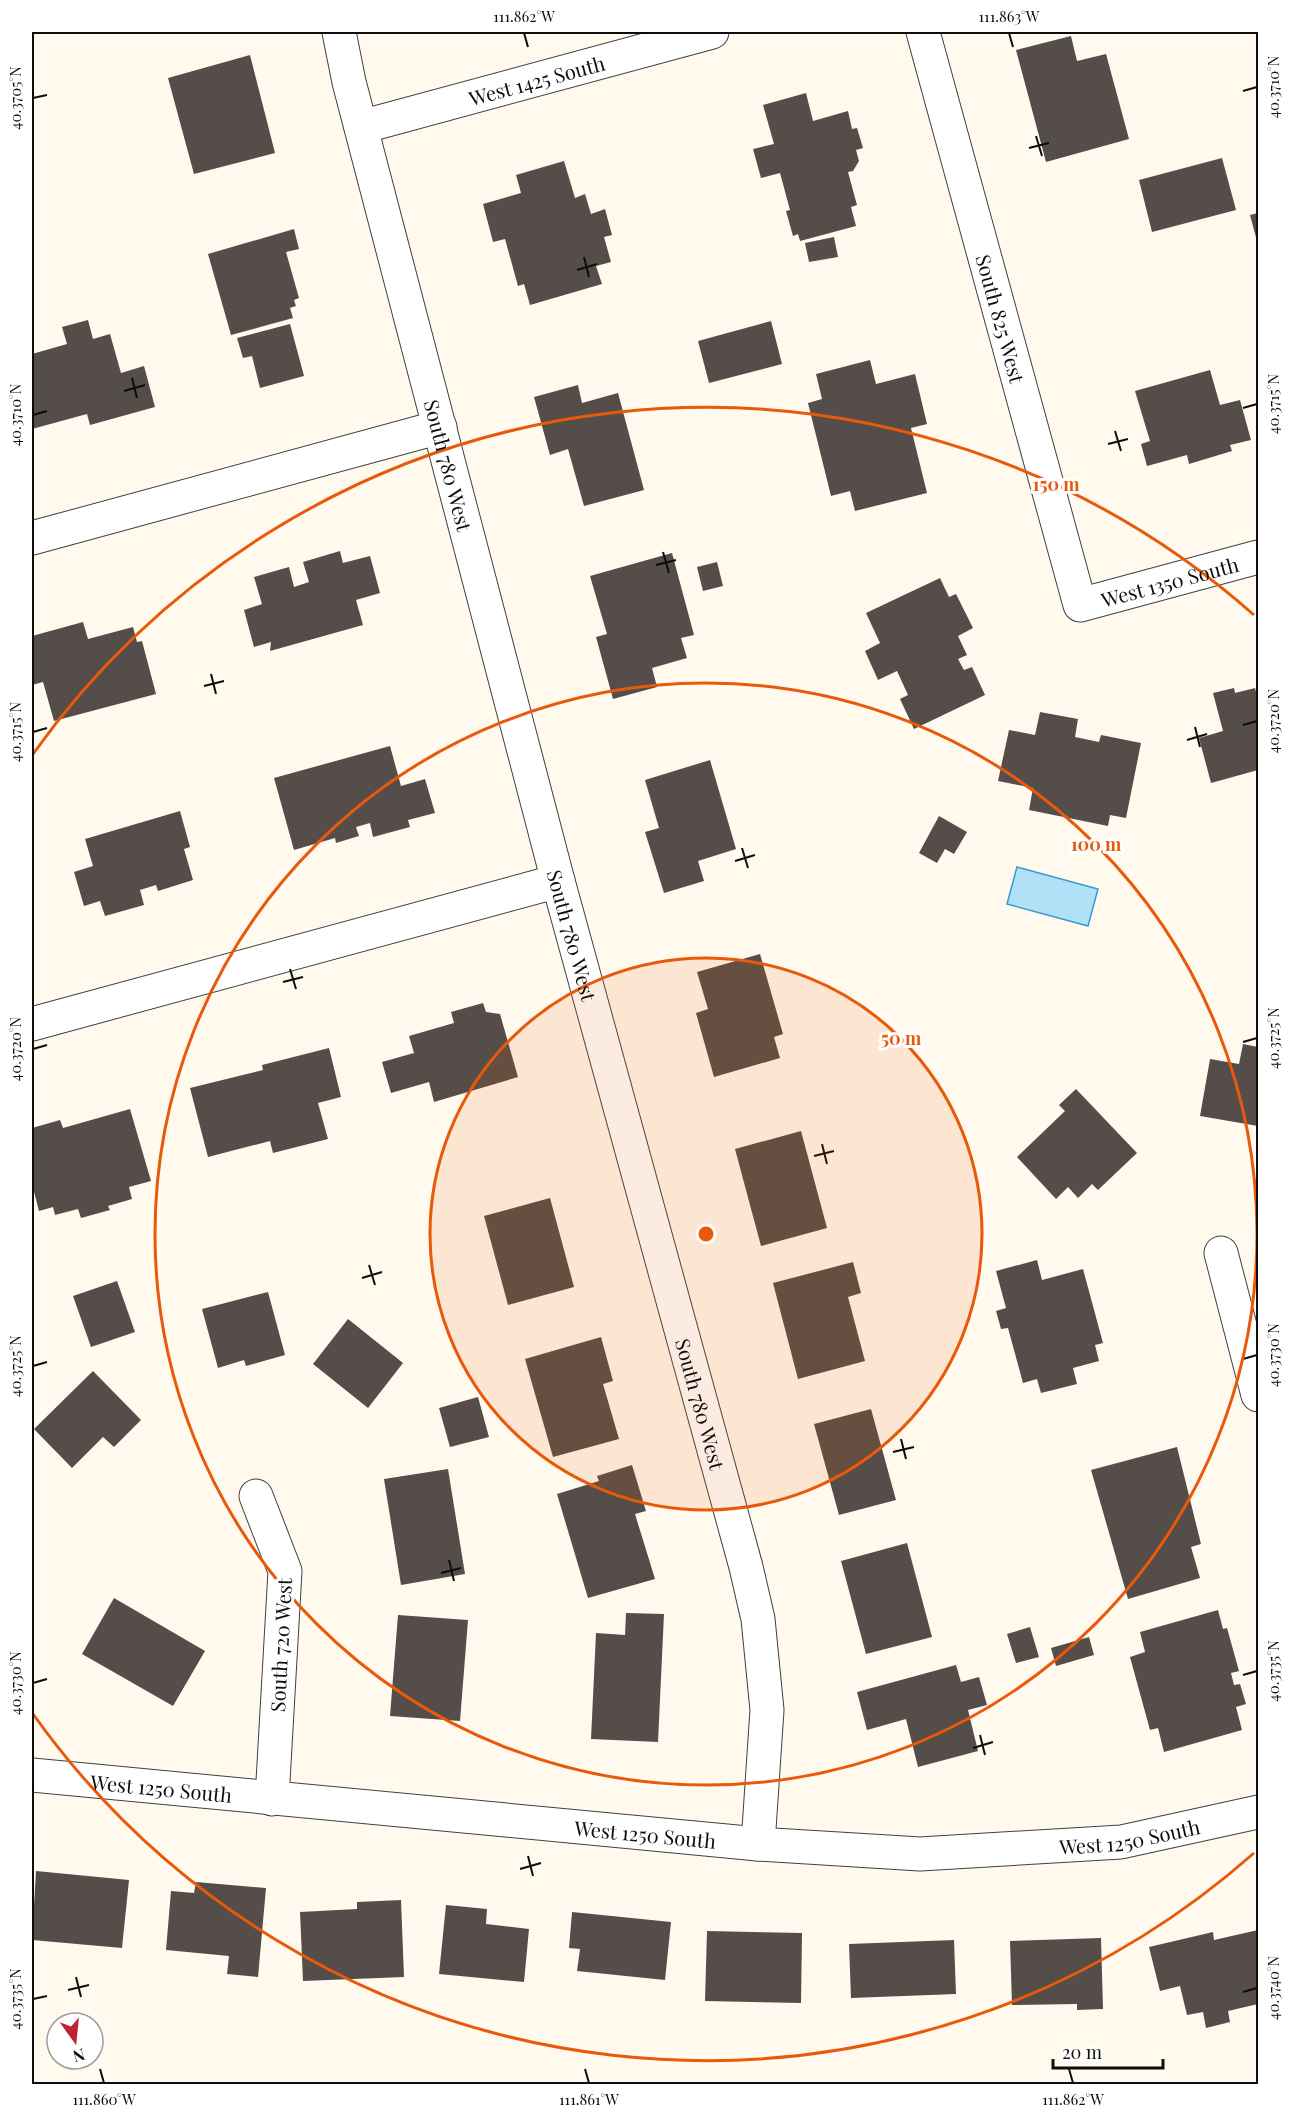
<svg xmlns="http://www.w3.org/2000/svg" width="1290" height="2116" font-family="'Playfair Display',serif">
  <style>
    .water { fill: #b1e1f6; stroke: #389bce; stroke-width: 1.5 }
    .building { fill: #554d49 }
    .lines { fill: none; stroke-linecap: round; stroke-linejoin: round }
    .minor-casing { stroke: #404040; stroke-width: 35 }
    .minor { stroke: #fff; stroke-width: 33 }
    .ticks { fill: none; stroke: #0d0d0d; stroke-width: 2 }
    .ring { fill: none; stroke: #e8590c; stroke-width: 3 }
    .labels { text-anchor: middle; dominant-baseline: central; stroke-width: 6; stroke-linejoin: round; paint-order: stroke }
    .street-label { font-size: 20px; fill: #0d0d0d; stroke: #fff }
    .centre { fill: #e8590c; stroke: #fff; stroke-width: 3 }
    .ring-label { font-size: 18px; text-anchor: middle; font-weight: bold; fill: #e8590c; stroke: #fff; stroke-width: 6; stroke-linejoin: round; paint-order: stroke }
    .neatline { fill: none; stroke: #0d0d0d; stroke-width: 2 }
    .ticks-label { font-size: 15px; text-anchor: middle; fill: #0d0d0d }
  </style>
  <rect width="100%" height="100%" fill="#fffaed"/>
  <path class="water" d="M 1017,867 L 1098,889 L 1088,926 L 1007,904 Z"/>
  <g class="building">
    <path d="M 1071,36 L 1077,61 L 1106,54 L 1129,139 L 1046,162 L 1016,50 Z"/>
    <path d="M 250,55 L 275,153 L 194,174 L 168,78 Z"/>
    <path d="M 806,93 L 813,121 L 848,111 L 852,129 L 857,128 L 863,148 L 856,150 L 859,161 L 853,171 L 848,172 L 857,205 L 851,207 L 856,226 L 800,241 L 798,234 L 793,236 L 786,211 L 790,210 L 780,173 L 761,178 L 753,149 L 774,144 L 763,105 Z"/>
    <path d="M 1222,158 L 1236,210 L 1152,232 L 1139,180 Z"/>
    <path d="M 564,161 L 575,198 L 585,194 L 591,214 L 605,209 L 612,235 L 604,237 L 611,262 L 596,266 L 602,284 L 530,305 L 524,284 L 518,286 L 505,239 L 493,242 L 483,204 L 521,193 L 516,175 Z"/>
    <path d="M 1258,213 L 1258,245 L 1250,215 Z"/>
    <path d="M 294,229 L 299,249 L 286,252 L 299,298 L 294,300 L 296,306 L 290,308 L 293,318 L 231,335 L 208,254 Z"/>
    <path d="M 834,237 L 838,257 L 809,262 L 805,243 Z"/>
    <path d="M 88,320 L 93,339 L 110,334 L 121,373 L 144,366 L 155,407 L 90,425 L 87,414 L 32,429 L 32,354 L 67,344 L 62,327 Z"/>
    <path d="M 771,321 L 782,364 L 709,383 L 698,341 Z"/>
    <path d="M 290,324 L 304,376 L 260,388 L 252,356 L 243,358 L 237,338 Z"/>
    <path d="M 870,360 L 876,384 L 915,374 L 927,424 L 911,428 L 927,493 L 855,511 L 850,491 L 831,496 L 808,403 L 822,399 L 816,374 Z"/>
    <path d="M 1210,370 L 1220,405 L 1240,400 L 1251,440 L 1230,445 L 1232,451 L 1189,464 L 1187,455 L 1147,466 L 1141,444 L 1150,441 L 1135,391 Z"/>
    <path d="M 578,385 L 582,403 L 618,393 L 644,490 L 584,506 L 568,449 L 550,455 L 534,397 Z"/>
    <path d="M 340,551 L 343,563 L 370,556 L 380,593 L 356,600 L 363,625 L 270,651 L 271,642 L 254,647 L 244,610 L 262,604 L 254,577 L 289,567 L 294,587 L 309,582 L 303,562 Z"/>
    <path d="M 672,553 L 694,635 L 681,638 L 687,658 L 652,668 L 657,687 L 613,699 L 596,637 L 607,634 L 590,576 Z"/>
    <path d="M 717,562 L 723,586 L 703,591 L 697,567 Z"/>
    <path d="M 940,578 L 949,597 L 956,594 L 973,628 L 958,636 L 967,655 L 958,659 L 964,670 L 972,667 L 985,695 L 914,729 L 900,699 L 908,695 L 897,671 L 878,680 L 865,651 L 880,643 L 866,613 Z"/>
    <path d="M 83,622 L 88,639 L 133,627 L 137,642 L 142,641 L 156,694 L 54,721 L 43,682 L 32,685 L 32,636 Z"/>
    <path d="M 1234,688 L 1235,693 L 1255,688 L 1258,699 L 1258,770 L 1211,783 L 1199,738 L 1223,731 L 1213,693 Z"/>
    <path d="M 1040,712 L 1078,719 L 1075,737 L 1099,742 L 1101,735 L 1141,743 L 1126,818 L 1110,815 L 1108,826 L 1029,810 L 1033,788 L 998,781 L 1009,730 L 1035,735 Z"/>
    <path d="M 390,746 L 401,786 L 425,779 L 435,813 L 408,820 L 410,827 L 373,837 L 370,823 L 356,827 L 359,836 L 336,843 L 335,838 L 294,850 L 274,778 Z"/>
    <path d="M 710,760 L 736,849 L 698,861 L 704,881 L 664,893 L 645,832 L 659,828 L 645,780 Z"/>
    <path d="M 180,811 L 190,847 L 184,849 L 193,880 L 158,891 L 156,885 L 140,890 L 144,905 L 105,916 L 100,901 L 84,906 L 74,872 L 93,866 L 85,839 Z"/>
    <path d="M 939,816 L 967,832 L 954,854 L 945,849 L 937,863 L 919,853 Z"/>
    <path d="M 760,954 L 783,1034 L 774,1037 L 780,1058 L 714,1077 L 696,1013 L 708,1009 L 697,972 Z"/>
    <path d="M 483,1003 L 486,1012 L 500,1014 L 518,1077 L 434,1102 L 429,1082 L 391,1093 L 382,1062 L 414,1053 L 409,1036 L 454,1023 L 451,1012 Z"/>
    <path d="M 1243,1044 L 1258,1047 L 1258,1126 L 1200,1116 L 1210,1059 L 1239,1064 Z"/>
    <path d="M 329,1048 L 341,1097 L 318,1103 L 328,1139 L 273,1153 L 270,1141 L 208,1157 L 190,1088 L 263,1070 L 262,1065 Z"/>
    <path d="M 1076,1089 L 1137,1153 L 1098,1190 L 1092,1184 L 1078,1198 L 1068,1187 L 1056,1199 L 1017,1157 L 1065,1111 L 1059,1105 Z"/>
    <path d="M 130,1109 L 151,1181 L 129,1187 L 132,1199 L 108,1206 L 110,1210 L 81,1218 L 78,1209 L 55,1215 L 53,1207 L 39,1211 L 32,1184 L 32,1128 L 60,1120 L 63,1128 Z"/>
    <path d="M 801,1131 L 827,1228 L 761,1246 L 735,1149 Z"/>
    <path d="M 550,1198 L 574,1287 L 508,1305 L 484,1216 Z"/>
    <path d="M 1037,1260 L 1042,1280 L 1083,1269 L 1103,1343 L 1095,1345 L 1099,1361 L 1073,1368 L 1077,1384 L 1041,1393 L 1037,1379 L 1023,1383 L 1008,1328 L 1001,1329 L 996,1311 L 1006,1308 L 996,1271 Z"/>
    <path d="M 853,1262 L 861,1293 L 848,1297 L 865,1361 L 798,1379 L 773,1283 Z"/>
    <path d="M 117,1281 L 135,1332 L 91,1347 L 73,1296 Z"/>
    <path d="M 268,1292 L 285,1355 L 246,1366 L 244,1360 L 218,1368 L 202,1309 Z"/>
    <path d="M 348,1319 L 403,1363 L 368,1408 L 313,1364 Z"/>
    <path d="M 601,1337 L 613,1381 L 603,1384 L 619,1439 L 553,1457 L 525,1359 Z"/>
    <path d="M 93,1371 L 141,1420 L 114,1447 L 103,1437 L 72,1468 L 34,1429 Z"/>
    <path d="M 478,1397 L 489,1437 L 450,1447 L 439,1408 Z"/>
    <path d="M 871,1409 L 896,1500 L 839,1515 L 814,1424 Z"/>
    <path d="M 1177,1447 L 1201,1544 L 1191,1547 L 1200,1578 L 1128,1599 L 1091,1470 Z"/>
    <path d="M 632,1465 L 646,1511 L 635,1514 L 655,1579 L 588,1598 L 557,1494 L 599,1481 L 597,1476 Z"/>
    <path d="M 448,1469 L 465,1574 L 401,1585 L 384,1479 Z"/>
    <path d="M 907,1543 L 932,1637 L 866,1654 L 841,1561 Z"/>
    <path d="M 114,1598 L 205,1651 L 173,1706 L 82,1654 Z"/>
    <path d="M 1218,1610 L 1223,1629 L 1227,1628 L 1239,1671 L 1231,1673 L 1234,1685 L 1240,1684 L 1246,1704 L 1236,1707 L 1242,1730 L 1164,1752 L 1158,1728 L 1150,1730 L 1130,1657 L 1145,1652 L 1140,1632 Z"/>
    <path d="M 626,1613 L 664,1614 L 658,1742 L 591,1739 L 596,1633 L 625,1635 Z"/>
    <path d="M 398,1615 L 468,1620 L 460,1721 L 390,1716 Z"/>
    <path d="M 1030,1627 L 1039,1657 L 1016,1663 L 1007,1634 Z"/>
    <path d="M 1089,1637 L 1094,1655 L 1056,1666 L 1051,1648 Z"/>
    <path d="M 956,1665 L 961,1682 L 979,1677 L 987,1705 L 968,1710 L 978,1751 L 918,1767 L 906,1719 L 867,1730 L 857,1692 Z"/>
    <path d="M 36,1871 L 129,1880 L 122,1948 L 32,1940 Z"/>
    <path d="M 196,1882 L 266,1888 L 258,1977 L 227,1974 L 229,1956 L 166,1950 L 171,1891 L 194,1893 Z"/>
    <path d="M 401,1900 L 404,1977 L 303,1981 L 300,1912 L 357,1909 L 357,1902 Z"/>
    <path d="M 446,1905 L 487,1909 L 486,1924 L 529,1929 L 524,1982 L 439,1974 Z"/>
    <path d="M 572,1912 L 671,1922 L 665,1980 L 577,1971 L 580,1949 L 569,1948 Z"/>
    <path d="M 1258,1930 L 1258,2004 L 1228,2011 L 1230,2022 L 1206,2028 L 1203,2012 L 1187,2015 L 1180,1986 L 1160,1991 L 1149,1947 L 1213,1932 L 1214,1940 Z"/>
    <path d="M 707,1931 L 802,1933 L 801,2003 L 705,2001 Z"/>
    <path d="M 1101,1938 L 1103,2009 L 1077,2010 L 1077,2004 L 1012,2005 L 1010,1941 Z"/>
    <path d="M 954,1940 L 956,1994 L 851,1998 L 849,1944 Z"/>
  </g>
  <g class="lines">
    <defs>
      <g id="minor">
        <path id="s1" d="M 339,32 L 349,82 L 558,881 L 746,1567 L 758,1619 L 767,1710 L 758,1844"/>
        <path id="s2" d="M 923,32 L 1080,605 L 1258,557"/>
        <path id="s3" d="M 361,127 L 712,32"/>
        <path d="M 32,538 L 440,427"/>
        <path d="M 32,1024 L 558,881"/>
        <path d="M 1221,1253 L 1258,1395"/>
        <path d="M 256,1496 L 285,1571 L 272,1799"/>
        <path id="s4" d="M 32,1775 L 758,1844 L 920,1854 L 1121,1842 L 1258,1812"/>
      </g>
    </defs>
    <use href="#minor" class="minor-casing"/>
    <use href="#minor" class="minor"/>
  </g>
  <path class="ticks" d="M 524,33 L 528,47M 1009,33 L 1013,47M 1243,91 L 1257,87M 33,98 L 47,95M 1036,136 L 1042,156M 1029,148 L 1049,143M 584,257 L 589,277M 577,270 L 597,264M 132,378 L 137,398M 124,391 L 145,385M 1243,408 L 1257,404M 33,415 L 47,411M 1115,431 L 1121,451M 1108,444 L 1128,439M 663,552 L 669,573M 656,565 L 676,560M 211,674 L 216,694M 204,686 L 224,681M 1243,725 L 1257,721M 1195,727 L 1200,747M 33,732 L 47,728M 1187,740 L 1207,734M 742,848 L 748,868M 735,861 L 755,855M 290,969 L 296,989M 283,982 L 303,977M 1243,1042 L 1257,1038M 33,1049 L 47,1045M 822,1144 L 827,1164M 814,1156 L 834,1151M 369,1265 L 375,1285M 362,1278 L 382,1272M 1243,1359 L 1257,1355M 33,1366 L 47,1362M 901,1439 L 906,1459M 893,1452 L 914,1447M 449,1560 L 454,1581M 441,1573 L 461,1568M 1243,1675 L 1257,1671M 33,1683 L 47,1679M 980,1735 L 985,1755M 973,1748 L 993,1742M 528,1856 L 533,1876M 520,1869 L 541,1863M 76,1977 L 81,1997M 68,1990 L 89,1985M 1243,1992 L 1257,1988M 33,1999 L 47,1996M 100,2069 L 104,2083M 585,2069 L 589,2083M 1069,2069 L 1073,2083"/>
  <circle cx="706" cy="1234" r="276" fill="#e8590c" fill-opacity=".12"/>
  <g class="ring">
    <circle cx="706" cy="1234" r="276"/>
    <circle cx="706" cy="1234" r="551"/>
    <path d="M1254 1853A827 827 0 0 1 33 1714M33 754A827 827 0 0 1 1254 615"/>
  </g>
  <g class="labels">
    <g class="street-label">
      <text stroke="none"><textPath href="#s3" startOffset="182">West 1425 South</textPath></text>
      <text stroke="none"><textPath href="#s2" startOffset="297">South 825 West</textPath></text>
      <text stroke="none"><textPath href="#s1" startOffset="447">South 780 West</textPath></text>
      <text stroke="none"><textPath href="#s2" startOffset="687">West 1350 South</textPath></text>
      <text stroke="none"><textPath href="#s1" startOffset="933">South 780 West</textPath></text>
      <text stroke="none"><textPath href="#s1" startOffset="1419">South 780 West</textPath></text>
      <text transform="translate(280 1645) rotate(-87)">South 720 West</text>
      <text stroke="none"><textPath href="#s4" startOffset="130">West 1250 South</textPath></text>
      <text stroke="none"><textPath href="#s4" startOffset="616">West 1250 South</textPath></text>
      <text stroke="none"><textPath href="#s4" startOffset="1102">West 1250 South</textPath></text>
    </g>
  </g>
  <circle cx="706" cy="1234" r="9" class="centre"/>
  <g class="ring-label">
    <text x="1056" y="491">150 m</text>
    <text x="1096" y="851">100 m</text>
    <text x="901" y="1045">50 m</text>
  </g>
  <rect width="1290" height="2116" fill="none" stroke="#ffffff" stroke-width="66"/>
  <g transform="translate(75 2041) rotate(165)"><circle r="28" fill="#ffffff" stroke="#9e9e9e" stroke-width="1.5"/>
  <path d="M0-4.5L10 22L0 15L-10 22Z" fill="#bd2435"/>
  <text y="-9" font-size="16" font-weight="bold" text-anchor="middle" fill="#0d0d0d">N</text>
  </g>
  <path d="M1053 2059v9h110v-9" fill="none" stroke="#0d0d0d" stroke-width="3"/>
  <text x="1062" y="2059" font-size="18" fill="#0d0d0d" stroke="#ffffff" stroke-width="4.5" paint-order="stroke">20 m</text>
  <rect x="33" y="33" width="1224" height="2050" class="neatline"/>
  <g class="ticks-label">
    <text x="524" y="22">111.862°W</text>
    <text x="1009" y="22">111.863°W</text>
    <text transform="translate(1274 87) rotate(-90)" y="5">40.3710°N</text>
    <text transform="translate(16 98) rotate(-90)" y="5">40.3705°N</text>
    <text transform="translate(1274 404) rotate(-90)" y="5">40.3715°N</text>
    <text transform="translate(16 415) rotate(-90)" y="5">40.3710°N</text>
    <text transform="translate(1274 721) rotate(-90)" y="5">40.3720°N</text>
    <text transform="translate(16 732) rotate(-90)" y="5">40.3715°N</text>
    <text transform="translate(1274 1038) rotate(-90)" y="5">40.3725°N</text>
    <text transform="translate(16 1049) rotate(-90)" y="5">40.3720°N</text>
    <text transform="translate(1274 1355) rotate(-90)" y="5">40.3730°N</text>
    <text transform="translate(16 1366) rotate(-90)" y="5">40.3725°N</text>
    <text transform="translate(1274 1671) rotate(-90)" y="5">40.3735°N</text>
    <text transform="translate(16 1683) rotate(-90)" y="5">40.3730°N</text>
    <text transform="translate(1274 1988) rotate(-90)" y="5">40.3740°N</text>
    <text transform="translate(16 1999) rotate(-90)" y="5">40.3735°N</text>
    <text x="104" y="2105">111.860°W</text>
    <text x="589" y="2105">111.861°W</text>
    <text x="1073" y="2105">111.862°W</text>
  </g>
</svg>
